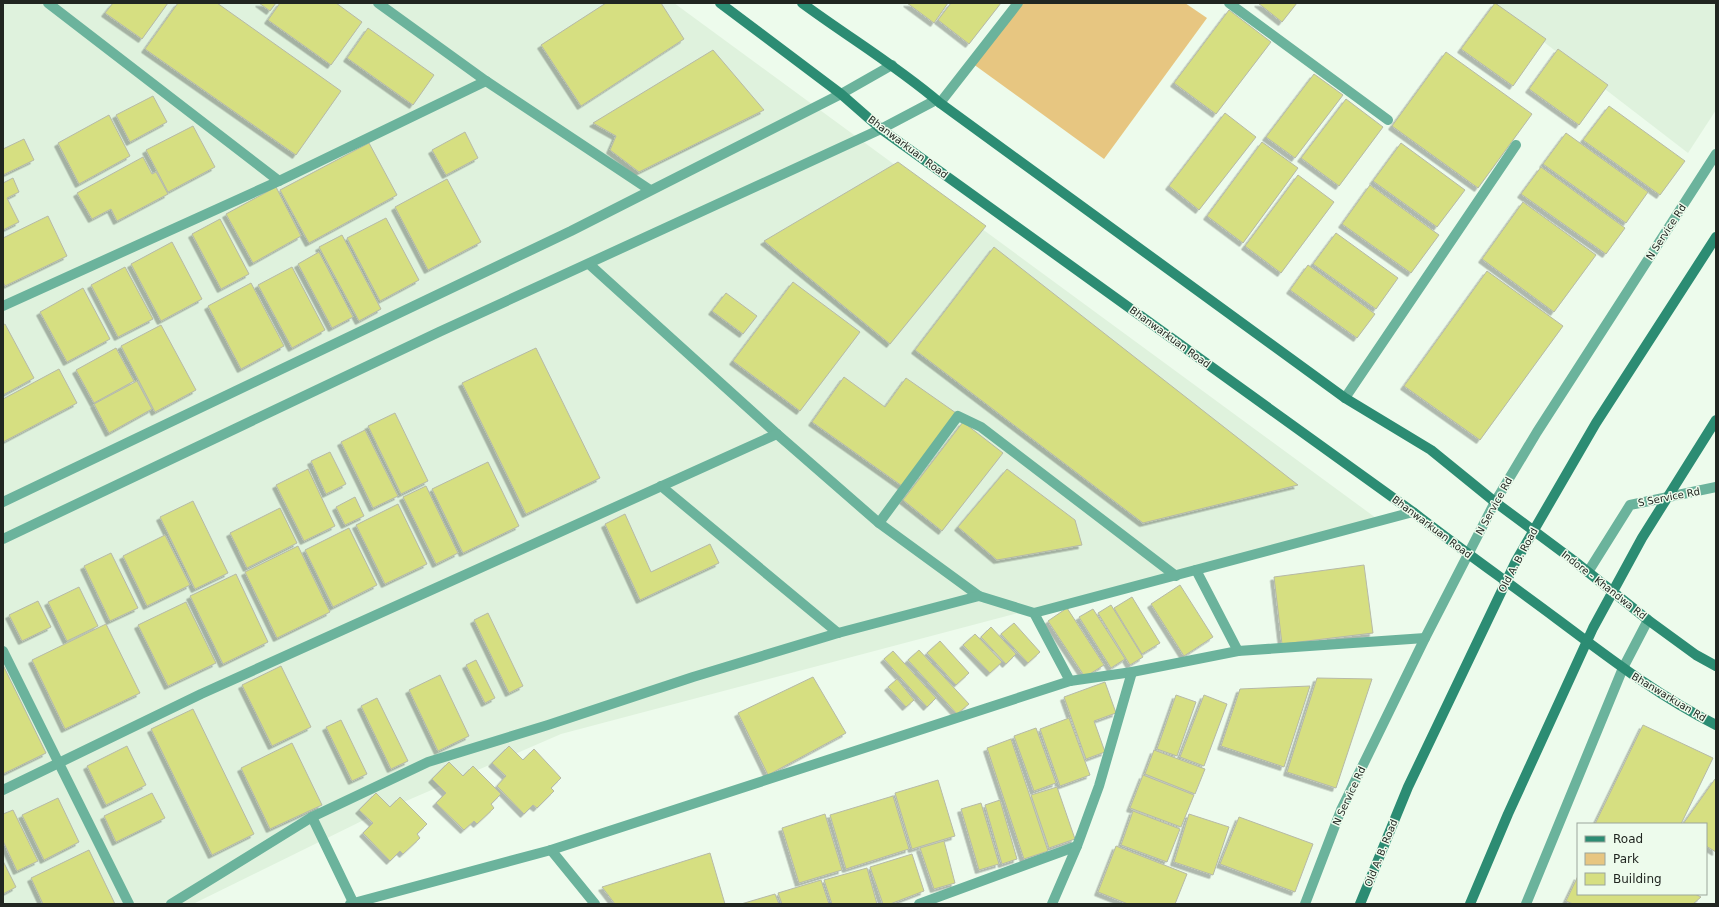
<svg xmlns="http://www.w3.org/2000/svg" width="1719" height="907" font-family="'DejaVu Sans',sans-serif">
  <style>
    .built { fill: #dff2dd }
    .green { fill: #e7c681 }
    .building { fill: #d6df81; stroke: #b6b9a7; filter: url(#shadow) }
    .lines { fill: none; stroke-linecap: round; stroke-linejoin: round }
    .service { stroke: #6bb39c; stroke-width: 10 }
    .minor { stroke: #6bb39c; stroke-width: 10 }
    .tertiary { stroke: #6bb39c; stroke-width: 10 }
    .secondary { stroke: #2c8c73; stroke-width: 10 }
    .secondary-bridge { stroke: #2c8c73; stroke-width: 10 }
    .labels { text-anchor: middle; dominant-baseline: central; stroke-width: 3; stroke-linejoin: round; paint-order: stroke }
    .street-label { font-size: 10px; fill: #212621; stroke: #edfbec }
  </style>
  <defs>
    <filter id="shadow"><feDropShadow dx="-3.5" dy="3.5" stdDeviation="0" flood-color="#0004"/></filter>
  </defs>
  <rect width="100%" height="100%" fill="#edfbec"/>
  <g class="built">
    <path d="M 3,3 L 674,3 L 1376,518 L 561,734 L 376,814 L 193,904 L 3,904 Z"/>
    <path d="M 1493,3 L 1716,3 L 1716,110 L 1688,153 Z"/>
  </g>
  <path class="green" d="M 1012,3 L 1185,3 L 1207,18 L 1104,159 L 969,61 Z"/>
  <g class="building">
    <path d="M 113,3 L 168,3 L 142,39 L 105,13 Z"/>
    <path d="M 178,3 L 217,3 L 341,91 L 296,155 L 145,49 Z"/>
    <path d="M 259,3 L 276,3 L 270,11 Z"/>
    <path d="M 280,3 L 336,3 L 362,22 L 331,65 L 268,20 Z"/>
    <path d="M 606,3 L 661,3 L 684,39 L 581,106 L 541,45 Z"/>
    <path d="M 907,3 L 948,3 L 934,23 Z"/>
    <path d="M 951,3 L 1001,3 L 969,44 L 938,20 Z"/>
    <path d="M 1258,3 L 1297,3 L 1282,22 Z"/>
    <path d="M 1495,3 L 1546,39 L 1513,86 L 1461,49 Z"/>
    <path d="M 1229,10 L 1271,42 L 1216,114 L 1174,83 Z"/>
    <path d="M 368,28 L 434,75 L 413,105 L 347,58 Z"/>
    <path d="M 1558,49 L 1608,85 L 1579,125 L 1529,89 Z"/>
    <path d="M 713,50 L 764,110 L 639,172 L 610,150 L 616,136 L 593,123 Z"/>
    <path d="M 1446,52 L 1532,114 L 1478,188 L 1392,126 Z"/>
    <path d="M 1314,74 L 1343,95 L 1295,158 L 1266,137 Z"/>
    <path d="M 153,96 L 167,122 L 130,142 L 116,115 Z"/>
    <path d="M 1346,99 L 1383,127 L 1339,186 L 1301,158 Z"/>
    <path d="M 1609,106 L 1685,161 L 1660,195 L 1583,140 Z"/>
    <path d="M 1225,113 L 1256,137 L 1199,210 L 1169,186 Z"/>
    <path d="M 109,115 L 130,156 L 79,184 L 58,143 Z"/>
    <path d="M 193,126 L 215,167 L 168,192 L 146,150 Z"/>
    <path d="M 465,132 L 478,158 L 446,175 L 432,150 Z"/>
    <path d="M 1566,133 L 1648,192 L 1626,223 L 1543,164 Z"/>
    <path d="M 24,139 L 34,160 L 3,175 L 3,149 Z"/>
    <path d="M 1262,142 L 1298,168 L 1243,243 L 1207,216 Z"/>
    <path d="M 369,143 L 397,195 L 309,243 L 280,190 Z"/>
    <path d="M 1401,143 L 1465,190 L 1437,227 L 1373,181 Z"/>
    <path d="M 143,157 L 152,174 L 156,172 L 168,194 L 117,221 L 111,209 L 92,219 L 77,193 Z"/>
    <path d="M 898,162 L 986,226 L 890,344 L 764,241 Z"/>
    <path d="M 1541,167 L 1625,228 L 1606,254 L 1521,194 Z"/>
    <path d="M 1298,175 L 1334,202 L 1281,273 L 1245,246 Z"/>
    <path d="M 13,178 L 19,192 L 7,198 L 19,222 L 3,230 L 3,183 Z"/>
    <path d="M 447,179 L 481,242 L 428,270 L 395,207 Z"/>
    <path d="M 1370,185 L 1439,235 L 1411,273 L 1342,224 Z"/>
    <path d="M 276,187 L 301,236 L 253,263 L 226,214 Z"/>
    <path d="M 1523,202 L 1596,255 L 1554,312 L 1482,259 Z"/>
    <path d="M 48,216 L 67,256 L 5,286 L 3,282 L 3,238 Z"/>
    <path d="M 386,218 L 419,280 L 380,301 L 347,238 Z"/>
    <path d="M 220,219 L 249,274 L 221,289 L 192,234 Z"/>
    <path d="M 1336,233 L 1398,278 L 1376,309 L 1313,264 Z"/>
    <path d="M 342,235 L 381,309 L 359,321 L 319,247 Z"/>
    <path d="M 172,242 L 202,299 L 161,321 L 131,264 Z"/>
    <path d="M 994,247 L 1298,485 L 1143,523 L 915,350 Z"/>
    <path d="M 319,252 L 353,317 L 332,328 L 298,264 Z"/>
    <path d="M 1308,265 L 1375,314 L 1357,338 L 1290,290 Z"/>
    <path d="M 125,267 L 153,319 L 118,337 L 91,285 Z"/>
    <path d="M 292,267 L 325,330 L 292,348 L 258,285 Z"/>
    <path d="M 1487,271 L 1563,326 L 1480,440 L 1404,386 Z"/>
    <path d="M 793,282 L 860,332 L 800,411 L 733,361 Z"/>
    <path d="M 251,283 L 284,346 L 241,369 L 208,306 Z"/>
    <path d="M 83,288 L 110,339 L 67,362 L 40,312 Z"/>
    <path d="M 726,293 L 757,316 L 743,334 L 712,311 Z"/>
    <path d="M 5,324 L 34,378 L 3,395 L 3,325 Z"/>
    <path d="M 161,325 L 196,390 L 155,412 L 121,346 Z"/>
    <path d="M 116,348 L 134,381 L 94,403 L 76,370 Z"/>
    <path d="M 536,348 L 600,478 L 526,514 L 462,383 Z"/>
    <path d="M 59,369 L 77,403 L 3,442 L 3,399 Z"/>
    <path d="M 844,377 L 885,407 L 906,378 L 956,413 L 902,486 L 812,422 Z"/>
    <path d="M 137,381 L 152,409 L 109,433 L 94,404 Z"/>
    <path d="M 395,413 L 428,481 L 401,494 L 368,426 Z"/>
    <path d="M 963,422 L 1003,453 L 942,531 L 903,500 Z"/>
    <path d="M 365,430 L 398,496 L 373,508 L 341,442 Z"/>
    <path d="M 330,452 L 346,484 L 326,494 L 311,461 Z"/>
    <path d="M 488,462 L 519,526 L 463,553 L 432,489 Z"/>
    <path d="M 308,469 L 335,526 L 304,541 L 276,485 Z"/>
    <path d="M 1007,469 L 1075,520 L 1082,545 L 997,560 L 958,527 Z"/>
    <path d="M 426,486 L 458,553 L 436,564 L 403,497 Z"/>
    <path d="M 355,497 L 364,516 L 345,525 L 336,507 Z"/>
    <path d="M 193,501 L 228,573 L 195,589 L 160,517 Z"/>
    <path d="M 398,504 L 427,564 L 385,584 L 356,525 Z"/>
    <path d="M 280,508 L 297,543 L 247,568 L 230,533 Z"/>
    <path d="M 625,514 L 651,572 L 710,544 L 719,563 L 640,600 L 605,524 Z"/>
    <path d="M 349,528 L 377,585 L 333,607 L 305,550 Z"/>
    <path d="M 165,535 L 190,585 L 147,606 L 123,556 Z"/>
    <path d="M 298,546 L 330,612 L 277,638 L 245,572 Z"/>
    <path d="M 111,553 L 138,608 L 110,621 L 84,566 Z"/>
    <path d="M 1364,565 L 1373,633 L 1282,644 L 1274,577 Z"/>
    <path d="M 236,574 L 268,642 L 223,664 L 190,596 Z"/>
    <path d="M 1180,585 L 1213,637 L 1184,656 L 1151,604 Z"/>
    <path d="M 79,587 L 98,626 L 67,641 L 48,602 Z"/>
    <path d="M 1132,597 L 1160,643 L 1142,654 L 1114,608 Z"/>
    <path d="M 38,601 L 51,627 L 22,641 L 9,615 Z"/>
    <path d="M 186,602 L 216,663 L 168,686 L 138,625 Z"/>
    <path d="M 1111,605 L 1143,657 L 1130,665 L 1098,613 Z"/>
    <path d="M 1067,608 L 1104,665 L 1085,677 L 1048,621 Z"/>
    <path d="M 1093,609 L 1125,659 L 1111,668 L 1079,617 Z"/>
    <path d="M 488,613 L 523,686 L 509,693 L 474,620 Z"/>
    <path d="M 1014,623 L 1040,652 L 1028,663 L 1001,634 Z"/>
    <path d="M 106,624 L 140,693 L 65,729 L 32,660 Z"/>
    <path d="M 991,627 L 1016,654 L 1006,664 L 981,637 Z"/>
    <path d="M 975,634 L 1002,662 L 990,673 L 963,645 Z"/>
    <path d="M 940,641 L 969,673 L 956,685 L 927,653 Z"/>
    <path d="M 919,650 L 969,704 L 957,714 L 908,660 Z"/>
    <path d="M 893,651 L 936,698 L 927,707 L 884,659 Z"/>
    <path d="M 476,660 L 495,698 L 485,703 L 466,665 Z"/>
    <path d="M 3,665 L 46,753 L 3,774 Z"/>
    <path d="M 281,666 L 311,727 L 272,746 L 242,685 Z"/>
    <path d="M 440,675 L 469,736 L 438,751 L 409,690 Z"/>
    <path d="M 813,677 L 846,733 L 768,775 L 738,713 Z"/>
    <path d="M 1317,678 L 1372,679 L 1336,788 L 1287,772 Z"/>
    <path d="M 897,679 L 914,700 L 906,707 L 888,687 Z"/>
    <path d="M 1105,682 L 1116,713 L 1094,721 L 1105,752 L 1086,759 L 1064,697 Z"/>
    <path d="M 1310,686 L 1284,767 L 1221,746 L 1240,689 Z"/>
    <path d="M 1176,695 L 1196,702 L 1177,756 L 1157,749 Z"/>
    <path d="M 1204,695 L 1227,704 L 1204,766 L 1180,757 Z"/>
    <path d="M 377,698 L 408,761 L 391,769 L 361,706 Z"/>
    <path d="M 193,709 L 254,834 L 212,855 L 151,729 Z"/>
    <path d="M 1069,718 L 1090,775 L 1060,786 L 1040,729 Z"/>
    <path d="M 341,720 L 367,774 L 352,781 L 326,727 Z"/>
    <path d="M 1643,725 L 1713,758 L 1681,824 L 1595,824 Z"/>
    <path d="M 1036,728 L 1056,783 L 1034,791 L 1014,736 Z"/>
    <path d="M 1011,739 L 1048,851 L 1024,859 L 987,748 Z"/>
    <path d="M 292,743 L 322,805 L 270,829 L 241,768 Z"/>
    <path d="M 127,746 L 146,785 L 106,805 L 87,766 Z"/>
    <path d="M 509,746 L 523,760 L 534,749 L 561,778 L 551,788 L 554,791 L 537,808 L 533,805 L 524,814 L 497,786 L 506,776 L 492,763 Z"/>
    <path d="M 1154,750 L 1205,769 L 1195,794 L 1145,774 Z"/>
    <path d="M 449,762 L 463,776 L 473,766 L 501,794 L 491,804 L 494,808 L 477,824 L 474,821 L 464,830 L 436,803 L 446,793 L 432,779 Z"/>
    <path d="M 1143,775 L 1194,795 L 1181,827 L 1130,808 Z"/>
    <path d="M 1715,779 L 1716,780 L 1716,852 L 1706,846 L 1706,824 L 1683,824 Z"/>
    <path d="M 938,780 L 955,836 L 912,849 L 895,793 Z"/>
    <path d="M 1057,787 L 1075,839 L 1049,848 L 1031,795 Z"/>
    <path d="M 152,793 L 165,818 L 116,842 L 104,816 Z"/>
    <path d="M 376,793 L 390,807 L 400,797 L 427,824 L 417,834 L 420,838 L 403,854 L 400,851 L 390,861 L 363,833 L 373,823 L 359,810 Z"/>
    <path d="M 893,796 L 909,849 L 846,869 L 830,815 Z"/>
    <path d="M 58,798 L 79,842 L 44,860 L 22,815 Z"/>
    <path d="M 1000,800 L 1017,859 L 1002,864 L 985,805 Z"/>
    <path d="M 981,803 L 999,864 L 979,870 L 961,809 Z"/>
    <path d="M 13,810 L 38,861 L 17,871 L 3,841 L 3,814 Z"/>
    <path d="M 1133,811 L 1180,829 L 1167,862 L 1121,845 Z"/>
    <path d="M 825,814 L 842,870 L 799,883 L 782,828 Z"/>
    <path d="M 1189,814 L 1229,827 L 1213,875 L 1174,862 Z"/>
    <path d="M 1239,817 L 1313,844 L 1295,892 L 1220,864 Z"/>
    <path d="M 944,841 L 955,883 L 934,889 L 920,848 Z"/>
    <path d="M 1116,846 L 1187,874 L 1175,904 L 1128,904 L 1098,892 Z"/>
    <path d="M 89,850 L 115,904 L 43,904 L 31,878 Z"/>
    <path d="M 710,853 L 725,904 L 615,904 L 602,887 Z"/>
    <path d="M 912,854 L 924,891 L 890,904 L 883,904 L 870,867 Z"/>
    <path d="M 3,861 L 16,887 L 3,894 Z"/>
    <path d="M 867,868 L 877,904 L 832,904 L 824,880 Z"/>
    <path d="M 1578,876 L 1578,894 L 1695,894 L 1701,897 L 1693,904 L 1573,904 L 1566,901 Z"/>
    <path d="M 821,880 L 829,904 L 782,904 L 778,893 Z"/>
    <path d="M 775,894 L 779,904 L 741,904 Z"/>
  </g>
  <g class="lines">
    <path class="service" d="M 312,817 L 353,902"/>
    <g class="minor">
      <path d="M 48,3 L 279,181"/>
      <path d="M 378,3 L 486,81 L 650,190"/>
      <path d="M 1229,3 L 1388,120"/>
      <path d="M 940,103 L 1018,3"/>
      <path d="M 589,264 L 777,434 L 879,523 L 979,596"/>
      <path d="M 3,306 L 279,181 L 486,81"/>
      <path d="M 1345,398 L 1516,145"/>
      <path d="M 661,486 L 838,633"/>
      <path d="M 879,523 L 958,416 L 981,427 L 1176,576"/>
      <path d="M 1196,570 L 1238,651"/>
      <path d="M 1034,613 L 1070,681"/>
      <path d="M 3,651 L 129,904"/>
      <path d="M 3,790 L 201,694 L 777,434"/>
      <path d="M 551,850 L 595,904"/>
      <path d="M 171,904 L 312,817 L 428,762 L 548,725 L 693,677 L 838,633 L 979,596 L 1034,613 L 1413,512"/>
      <path d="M 350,904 L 551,850 L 1070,681 L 1132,672 L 1238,651 L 1425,638"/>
      <path d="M 919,904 L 1077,846"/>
      <path d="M 1052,904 L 1077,846 L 1099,786 L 1132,672"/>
    </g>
    <g class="tertiary">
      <path d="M 3,502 L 571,231 L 841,94 L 892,65"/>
      <path d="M 3,539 L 439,332 L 881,129 L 936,100"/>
      <path d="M 1588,572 L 1630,505 L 1716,487"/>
      <path d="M 1305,904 L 1341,810 L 1425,638 L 1495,502 L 1537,432 L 1716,154"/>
      <path d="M 1526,904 L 1623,668 L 1648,620"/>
    </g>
    <g class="secondary">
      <path d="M 720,3 L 841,94 L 881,129 L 1413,512 C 1460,549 1509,583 1557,619 C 1608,657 1658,696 1716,725"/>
      <path d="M 802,3 C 848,37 897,66 940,103 L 1345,398 L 1431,450 L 1495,502 L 1573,560 L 1648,620 L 1696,655 L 1716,666"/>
    </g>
    <g class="secondary-bridge">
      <path d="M 1360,904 L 1408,787 L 1516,561 L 1596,423 L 1716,237"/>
      <path d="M 1470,904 L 1508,814 L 1593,628 L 1642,538 L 1716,420"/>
    </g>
  </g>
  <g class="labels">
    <g class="street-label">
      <text transform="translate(908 147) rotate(37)">Bhanwarkuan Road</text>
      <text transform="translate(1666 232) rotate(-57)">N Service Rd</text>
      <text transform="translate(1170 337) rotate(36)">Bhanwarkuan Road</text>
      <text transform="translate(1669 497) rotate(-11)">S Service Rd</text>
      <text transform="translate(1494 506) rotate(-61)">N Service Rd</text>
      <text transform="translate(1432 527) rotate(37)">Bhanwarkuan Road</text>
      <text transform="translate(1518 560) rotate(-62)">Old A. B. Road</text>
      <text transform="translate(1604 585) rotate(38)">Indore - Khandwa Rd</text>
      <text transform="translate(1669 697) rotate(31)">Bhanwarkuan Rd</text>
      <text transform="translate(1349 796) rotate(-65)">N Service Rd</text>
      <text transform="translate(1381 853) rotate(-68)">Old A. B. Road</text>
    </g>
  </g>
  <rect width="1719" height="907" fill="none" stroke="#212621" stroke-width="8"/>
  <rect x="1577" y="823" width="130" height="72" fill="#edfbec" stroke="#9ba69b"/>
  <rect x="1585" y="836" width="20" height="6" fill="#2c8c73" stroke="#9ba69b"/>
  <text x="1613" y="843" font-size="12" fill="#212621">Road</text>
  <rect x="1585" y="853" width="20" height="12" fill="#e7c681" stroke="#9ba69b"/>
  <text x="1613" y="863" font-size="12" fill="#212621">Park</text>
  <rect x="1585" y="873" width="20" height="12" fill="#d6df81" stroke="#9ba69b"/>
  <text x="1613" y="883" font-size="12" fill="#212621">Building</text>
</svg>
